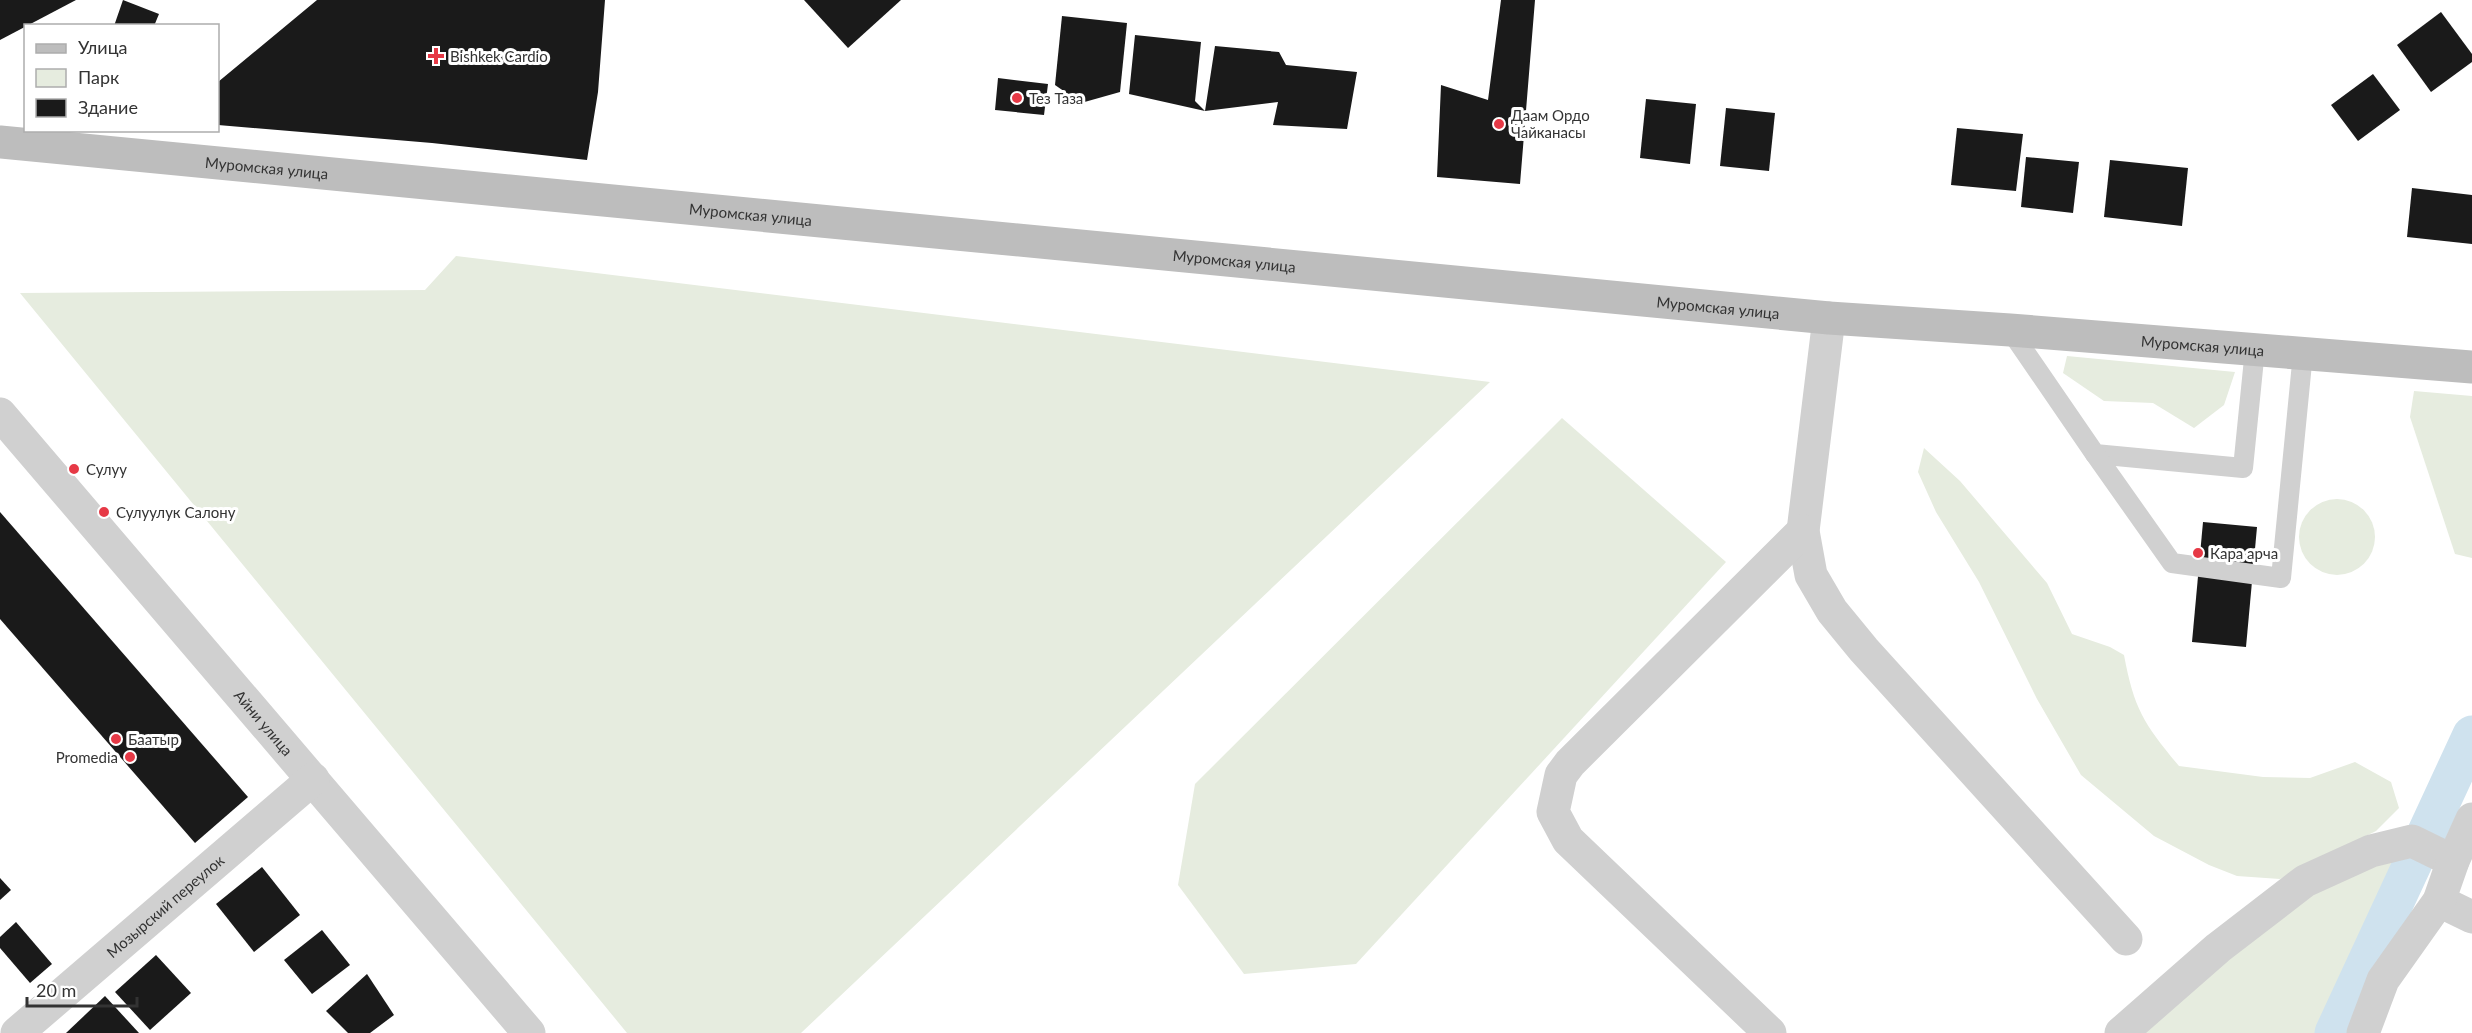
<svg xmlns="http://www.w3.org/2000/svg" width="2472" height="1033" font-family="Lato,sans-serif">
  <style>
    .green { fill: #e6ecdf }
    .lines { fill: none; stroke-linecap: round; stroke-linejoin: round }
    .canal { stroke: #cfe2ee; stroke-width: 39 }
    .building { fill: #1a1a1a }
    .service { stroke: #d0d0d0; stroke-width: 20 }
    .minor { stroke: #d0d0d0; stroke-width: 33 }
    .secondary { stroke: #bdbdbd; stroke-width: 33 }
    .poi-dot { fill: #e63946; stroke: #fff; stroke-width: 2 }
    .labels { text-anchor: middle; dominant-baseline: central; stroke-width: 6; stroke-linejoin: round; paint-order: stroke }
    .poi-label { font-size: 15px; fill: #333; stroke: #fff; text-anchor: start }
    .street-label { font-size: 15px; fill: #333; stroke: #fff }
  </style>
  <rect width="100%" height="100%" fill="#fff"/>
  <g class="green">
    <path d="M 456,256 L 1490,382 L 801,1033 L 627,1033 L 20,293 L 425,290 Z"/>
    <path d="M 2067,356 L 2235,372 L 2224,405 L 2194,428 L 2153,403 L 2104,401 L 2063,373 Z"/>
    <path d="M 2414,391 L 2472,396 L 2472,558 L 2455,554 L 2410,417 Z"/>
    <path d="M 1562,418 L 1726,562 L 1356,964 L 1244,974 L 1178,885 L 1195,784 Z"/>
    <path d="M 1924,448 L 1960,481 L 2047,583 L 2072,634 L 2110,647 L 2124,655 C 2134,709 2144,724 2179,766 L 2263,777 L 2310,778 L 2355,762 L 2391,782 L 2399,808 L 2376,831 L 2280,879 L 2237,876 L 2209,865 L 2154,836 L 2081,775 L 2037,699 L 1979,582 L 1936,512 L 1918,472 Z"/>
    <circle cx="2337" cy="537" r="38"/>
    <path d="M 2408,858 L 2318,1033 L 2137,1033 L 2283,911 L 2356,870 Z"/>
  </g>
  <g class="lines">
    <path class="canal" d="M 2334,1033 L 2472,735"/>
  </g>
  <g class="building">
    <path d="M 0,0 L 76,0 L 0,40 Z"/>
    <path d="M 123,0 L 159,14 L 154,26 L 114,26 Z"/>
    <path d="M 317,0 L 605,0 L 598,92 L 587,160 L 432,143 L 218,125 L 218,82 Z"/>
    <path d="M 804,0 L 901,0 L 848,48 Z"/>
    <path d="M 1501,0 L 1535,0 L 1520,184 L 1437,177 L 1441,85 L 1488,100 Z"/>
    <path d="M 2441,12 L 2472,54 L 2472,62 L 2431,92 L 2397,45 Z"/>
    <path d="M 1062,16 L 1127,23 L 1120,92 L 1081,103 L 1055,85 Z"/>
    <path d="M 1135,35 L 1201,42 L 1195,101 L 1205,111 L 1129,94 Z"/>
    <path d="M 1215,46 L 1279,52 L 1286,65 L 1357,72 L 1347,129 L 1273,125 L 1278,102 L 1205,111 Z"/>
    <path d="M 2373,74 L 2400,110 L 2358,141 L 2331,105 Z"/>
    <path d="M 998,78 L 1048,84 L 1044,115 L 995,110 Z"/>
    <path d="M 1646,99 L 1696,104 L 1690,164 L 1640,158 Z"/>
    <path d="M 1726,108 L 1775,113 L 1769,171 L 1720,166 Z"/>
    <path d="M 1957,128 L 2023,134 L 2016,191 L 1951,185 Z"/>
    <path d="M 2026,157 L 2079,162 L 2073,213 L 2021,207 Z"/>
    <path d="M 2110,160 L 2188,168 L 2182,226 L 2104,217 Z"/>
    <path d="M 2412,188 L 2472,195 L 2472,244 L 2407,237 Z"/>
    <path d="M 0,512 L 248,797 L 195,843 L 0,619 Z"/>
    <path d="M 2203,522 L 2257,527 L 2246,647 L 2192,642 Z"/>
    <path d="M 262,867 L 300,915 L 254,952 L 216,904 Z"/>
    <path d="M 0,878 L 11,890 L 0,900 Z"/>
    <path d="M 16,922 L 52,964 L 30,983 L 0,948 L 0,937 Z"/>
    <path d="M 322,930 L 350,965 L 312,994 L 284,960 Z"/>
    <path d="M 156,955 L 191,993 L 150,1030 L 115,992 Z"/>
    <path d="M 367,974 L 394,1015 L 370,1033 L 348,1033 L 326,1011 Z"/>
    <path d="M 105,996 L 139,1033 L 66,1033 Z"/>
  </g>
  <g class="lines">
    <g class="service">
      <path d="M 2010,330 L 2095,454 L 2243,468 L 2255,349"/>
      <path d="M 2095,454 L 2172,563 L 2281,578 L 2303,353"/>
    </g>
    <g class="minor">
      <path d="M 1829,318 L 1803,531 L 1811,575 L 1832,611 L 1864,650 L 2126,939"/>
      <path id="s1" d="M 0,414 L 529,1033"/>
      <path d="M 2439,901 L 2472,917"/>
      <path id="s2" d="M 17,1033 L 313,779"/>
      <path d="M 1770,1033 L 1568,840 L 1553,812 L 1561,775 L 1570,763 L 1803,531"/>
      <path d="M 2121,1033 L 2218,948 L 2305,881 L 2371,851 L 2412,841 L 2453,861"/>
      <path d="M 2363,1033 L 2383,980 L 2439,901 L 2453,861 L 2472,819"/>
    </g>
    <path class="secondary" id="s3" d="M 0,142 L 1829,318 L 2010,330 L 2472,367"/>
  </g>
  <g class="poi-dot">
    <path d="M433 47h6v6h6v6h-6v6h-6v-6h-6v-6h6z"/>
    <circle cx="1017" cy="98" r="6"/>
    <circle cx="1499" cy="124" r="6"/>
    <circle cx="74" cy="469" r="6"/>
    <circle cx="104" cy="512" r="6"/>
    <circle cx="2198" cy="553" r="6"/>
    <circle cx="116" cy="739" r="6"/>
    <circle cx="130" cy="757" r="6"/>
  </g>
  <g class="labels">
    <g class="poi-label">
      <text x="450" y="56">Bishkek Cardio</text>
      <text x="1029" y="98">Тез Таза</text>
      <text x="1511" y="115">Даам Ордо<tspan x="1511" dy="17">Чайканасы</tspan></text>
      <text x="86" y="469">Сулуу</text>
      <text x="116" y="512">Сулуулук Салону</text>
      <text x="2210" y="553">Кара арча</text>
      <text x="128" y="739">Баатыр</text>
      <text x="118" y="757" text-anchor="end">Promedia</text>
    </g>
    <g class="street-label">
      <text stroke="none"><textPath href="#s3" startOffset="268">Муромская улица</textPath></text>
      <text stroke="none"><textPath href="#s3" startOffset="754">Муромская улица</textPath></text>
      <text stroke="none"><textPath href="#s3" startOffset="1240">Муромская улица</textPath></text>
      <text stroke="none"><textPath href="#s3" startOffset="1726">Муромская улица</textPath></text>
      <text stroke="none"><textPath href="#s3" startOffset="2212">Муромская улица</textPath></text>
      <text stroke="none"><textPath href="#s1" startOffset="406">Айни улица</textPath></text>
      <text stroke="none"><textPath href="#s2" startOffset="195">Мозырский переулок</textPath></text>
    </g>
  </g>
  <rect x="24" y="24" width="195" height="108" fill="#ffffff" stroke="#adadad" stroke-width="1.5"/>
  <rect x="36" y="44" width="30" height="9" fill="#bdbdbd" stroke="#adadad" stroke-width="1.5"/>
  <text x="78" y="54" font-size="18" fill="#333333">Улица</text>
  <rect x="36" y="69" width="30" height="18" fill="#e6ecdf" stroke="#adadad" stroke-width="1.5"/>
  <text x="78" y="84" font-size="18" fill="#333333">Парк</text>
  <rect x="36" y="99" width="30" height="18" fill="#1a1a1a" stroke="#adadad" stroke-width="1.5"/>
  <text x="78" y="114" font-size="18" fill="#333333">Здание</text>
  <path d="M27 997v9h110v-9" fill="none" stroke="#333333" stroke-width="3"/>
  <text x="36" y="997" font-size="18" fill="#333333" stroke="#ffffff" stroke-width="4.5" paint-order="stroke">20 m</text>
</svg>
